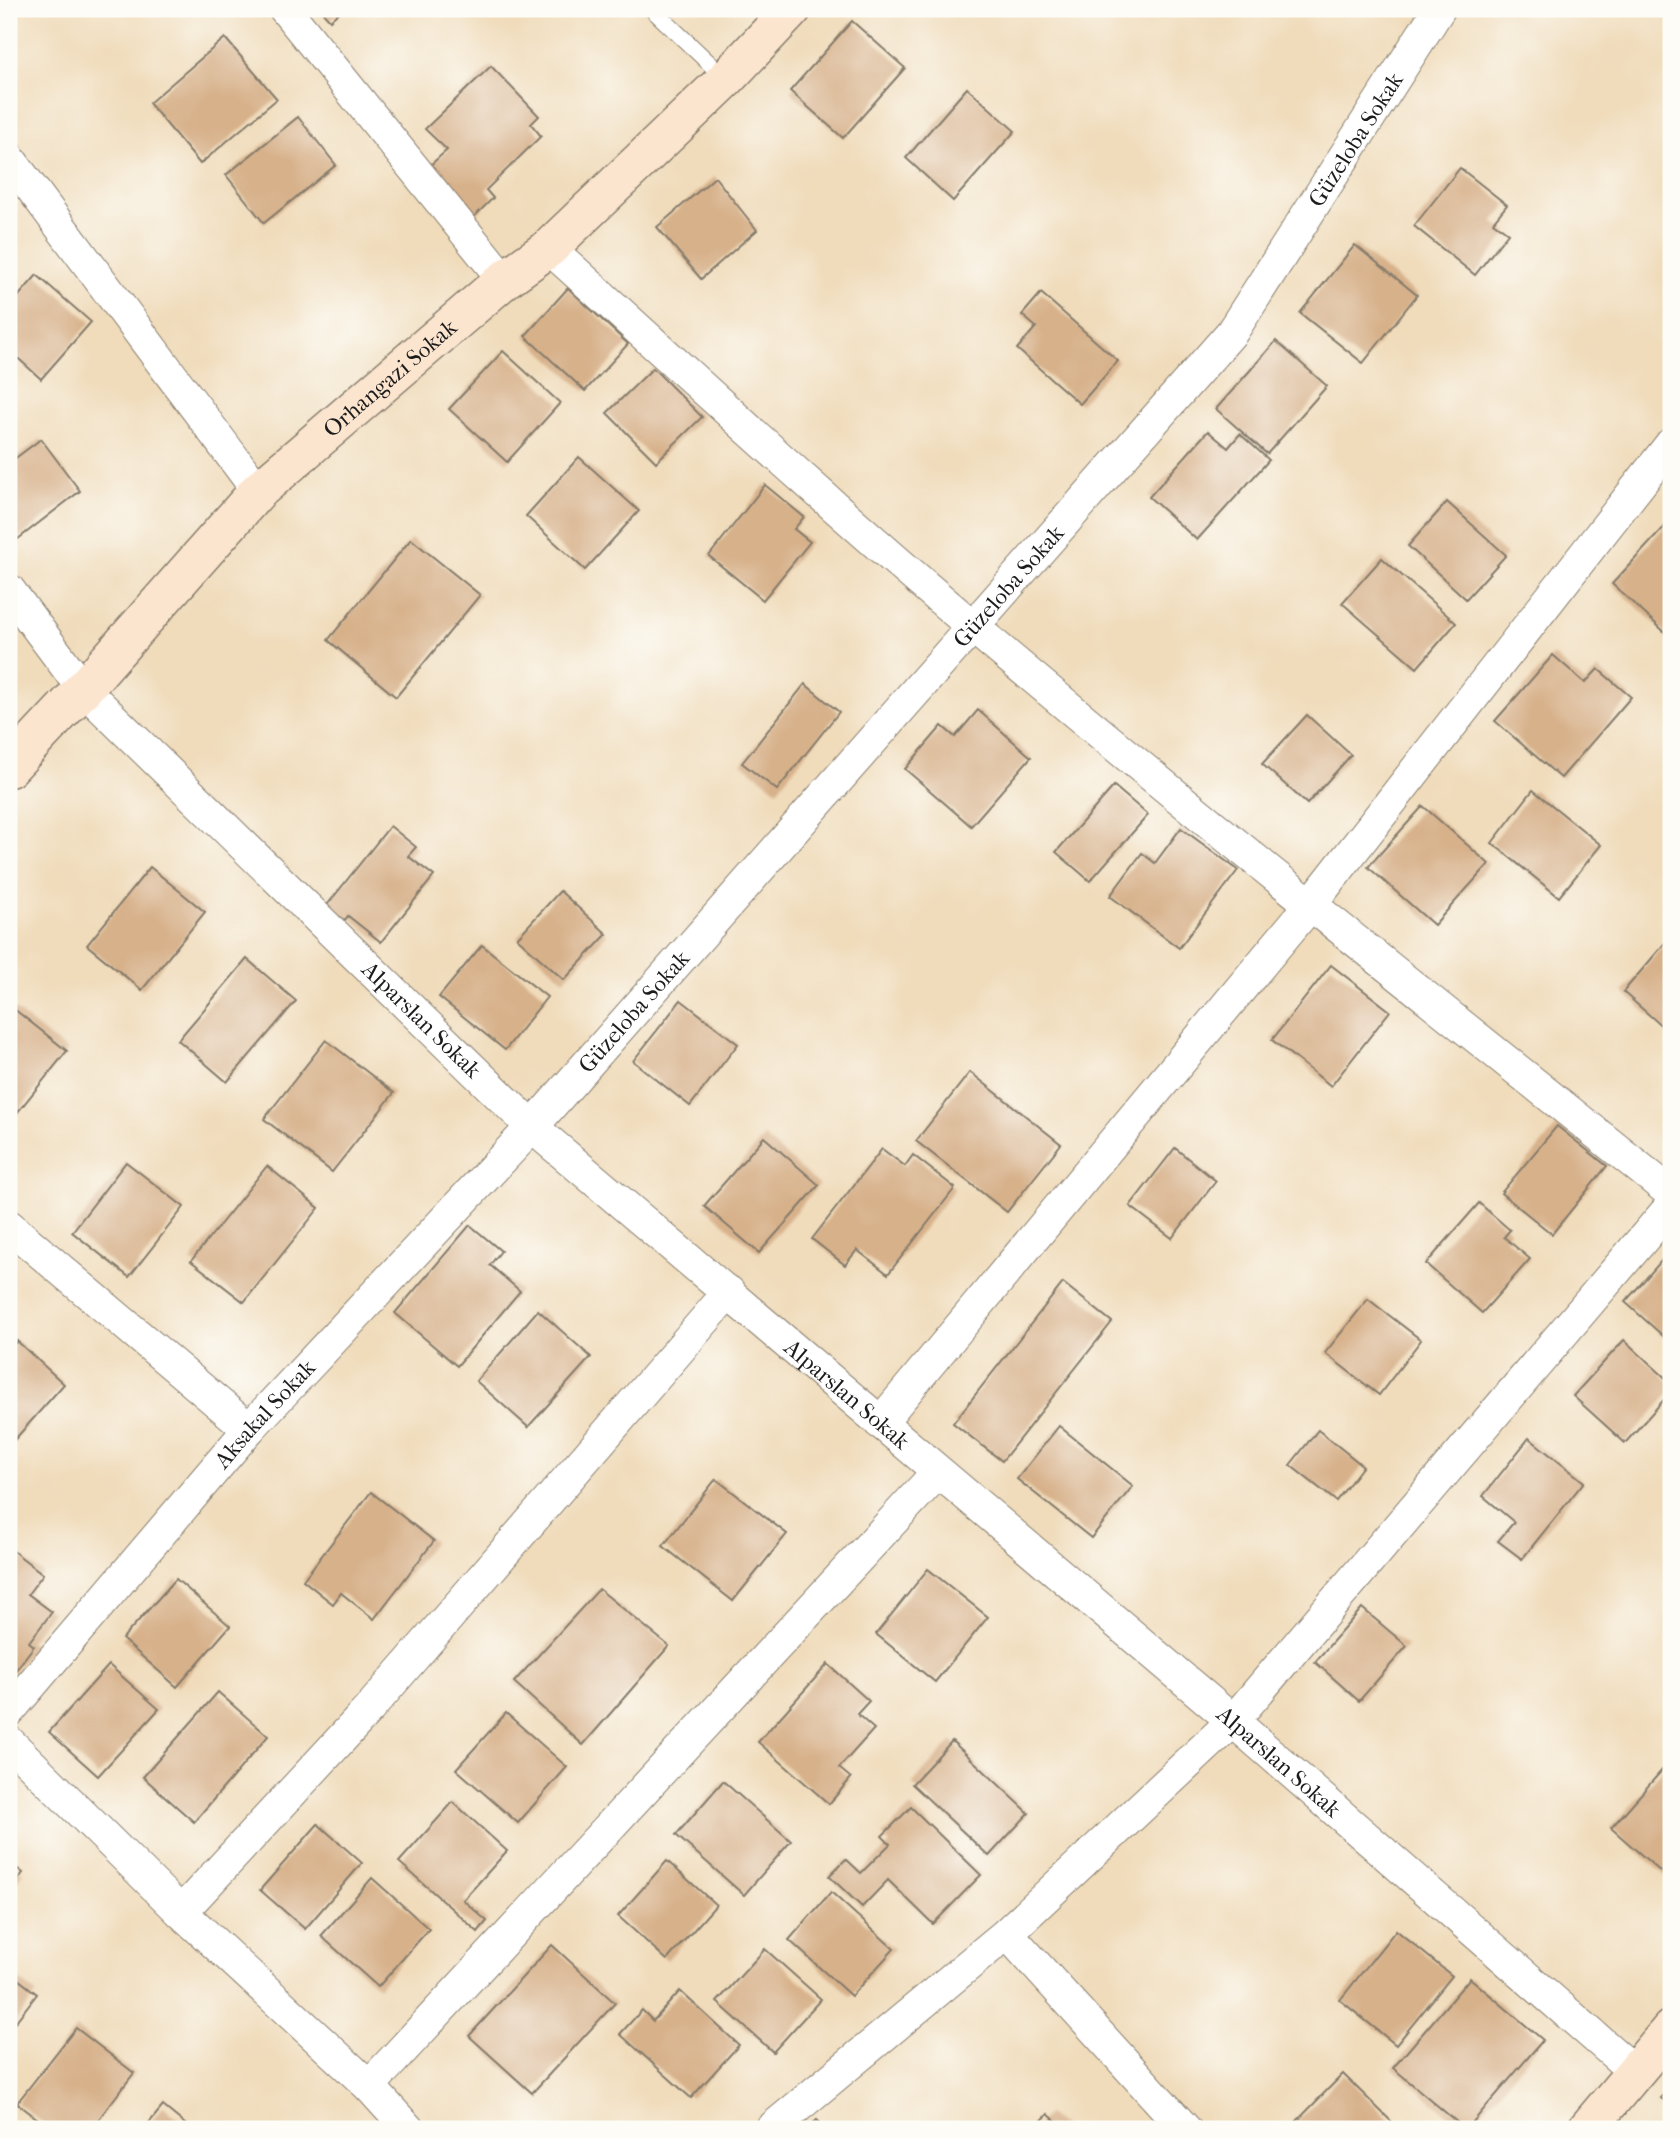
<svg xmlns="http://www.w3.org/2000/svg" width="1680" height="2138" font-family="'IM FELL French Canon',serif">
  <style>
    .building { fill: #d7b18a }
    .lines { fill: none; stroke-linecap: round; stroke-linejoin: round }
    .lane-casing { stroke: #867c6c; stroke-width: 18 }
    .street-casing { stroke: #867c6c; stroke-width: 34 }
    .secondary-casing { stroke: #867c6c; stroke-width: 41 }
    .lane { stroke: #fff; stroke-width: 16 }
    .street { stroke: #fff; stroke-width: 32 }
    .secondary { stroke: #fce5cf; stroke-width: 38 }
    .labels { text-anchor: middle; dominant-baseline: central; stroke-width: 7; stroke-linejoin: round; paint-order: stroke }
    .street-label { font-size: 23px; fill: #1c1c1c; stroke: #fdfcf7 }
  </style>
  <rect width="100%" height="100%" fill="#fdfcf7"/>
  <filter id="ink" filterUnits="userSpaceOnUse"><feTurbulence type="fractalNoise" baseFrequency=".0143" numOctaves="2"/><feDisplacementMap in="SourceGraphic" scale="14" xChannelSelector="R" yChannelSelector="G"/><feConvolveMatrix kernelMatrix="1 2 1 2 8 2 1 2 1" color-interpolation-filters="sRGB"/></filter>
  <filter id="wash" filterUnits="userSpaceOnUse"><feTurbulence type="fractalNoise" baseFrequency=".00686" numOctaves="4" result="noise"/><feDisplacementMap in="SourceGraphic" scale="28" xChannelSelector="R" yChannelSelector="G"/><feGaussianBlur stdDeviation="1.57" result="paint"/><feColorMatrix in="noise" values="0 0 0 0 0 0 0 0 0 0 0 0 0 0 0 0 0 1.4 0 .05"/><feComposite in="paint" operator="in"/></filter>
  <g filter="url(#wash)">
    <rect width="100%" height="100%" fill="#f0dcbb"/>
    <g id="blocks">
      <g class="building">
        <path d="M 320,9 L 343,9 L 330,20 Z"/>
        <path d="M 852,21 L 905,68 L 843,138 L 790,91 Z"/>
        <path d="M 225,38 L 277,99 L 200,164 L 149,103 Z"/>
        <path d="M 491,66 L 539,116 L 531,124 L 541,136 L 486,190 L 493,198 L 474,217 L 427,168 L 447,150 L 425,129 Z"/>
        <path d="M 967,88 L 1015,131 L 953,201 L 906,158 Z"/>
        <path d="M 298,117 L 336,165 L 264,223 L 226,175 Z"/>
        <path d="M 1460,168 L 1507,205 L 1493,222 L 1508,233 L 1475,275 L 1414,226 Z"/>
        <path d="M 715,177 L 757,230 L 701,279 L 657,227 Z"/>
        <path d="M 1355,245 L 1417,295 L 1363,363 L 1300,313 Z"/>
        <path d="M 37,275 L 91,322 L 41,379 L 9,350 L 9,307 Z"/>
        <path d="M 568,288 L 628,344 L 585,391 L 525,336 Z"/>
        <path d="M 1041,293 L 1118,361 L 1080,404 L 1017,349 L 1036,327 L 1022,315 Z"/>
        <path d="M 1276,341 L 1327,386 L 1267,454 L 1216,409 Z"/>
        <path d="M 503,351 L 560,403 L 507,462 L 449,409 Z"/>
        <path d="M 653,368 L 702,417 L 656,462 L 607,413 Z"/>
        <path d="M 1208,431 L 1228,448 L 1240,434 L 1269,460 L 1197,540 L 1149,497 Z"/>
        <path d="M 41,439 L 80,491 L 9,546 L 9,463 Z"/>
        <path d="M 579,457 L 639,511 L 585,570 L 526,516 Z"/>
        <path d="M 765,485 L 804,517 L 794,529 L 810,542 L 763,600 L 709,556 Z"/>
        <path d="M 1447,502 L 1506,555 L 1466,599 L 1408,546 Z"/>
        <path d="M 1667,524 L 1671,528 L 1671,632 L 1668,635 L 1612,584 Z"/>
        <path d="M 411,539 L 480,595 L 396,697 L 328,640 Z"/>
        <path d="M 1382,558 L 1456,623 L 1417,668 L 1342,603 Z"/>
        <path d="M 1553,655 L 1585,683 L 1598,669 L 1631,697 L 1561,778 L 1495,721 Z"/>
        <path d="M 805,684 L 839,712 L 777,790 L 742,763 Z"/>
        <path d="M 978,710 L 1031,757 L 971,826 L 905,769 L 942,726 L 955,737 Z"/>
        <path d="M 1307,715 L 1351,755 L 1307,804 L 1262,764 Z"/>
        <path d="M 1114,786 L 1148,815 L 1090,881 L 1056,852 Z"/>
        <path d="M 1533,790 L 1601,845 L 1559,897 L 1492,843 Z"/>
        <path d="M 1423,806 L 1489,864 L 1434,925 L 1368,867 Z"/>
        <path d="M 390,826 L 416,847 L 408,856 L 434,876 L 381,942 L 348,916 L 338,929 L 320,914 Z"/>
        <path d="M 1181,828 L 1238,870 L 1179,948 L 1110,896 L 1142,853 L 1155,863 Z"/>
        <path d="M 150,867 L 205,912 L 142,990 L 87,945 Z"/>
        <path d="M 560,891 L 607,934 L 564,980 L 517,938 Z"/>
        <path d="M 1671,936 L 1671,1034 L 1623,992 Z"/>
        <path d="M 482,945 L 547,997 L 505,1050 L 439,997 Z"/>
        <path d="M 247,959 L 296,1001 L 227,1082 L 178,1040 Z"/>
        <path d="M 1331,965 L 1390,1011 L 1331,1086 L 1272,1040 Z"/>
        <path d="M 681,1000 L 738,1044 L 690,1106 L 633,1061 Z"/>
        <path d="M 9,1005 L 67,1051 L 9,1123 Z"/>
        <path d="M 326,1040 L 394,1093 L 332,1172 L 264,1119 Z"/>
        <path d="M 970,1072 L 1061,1144 L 1007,1212 L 916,1141 Z"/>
        <path d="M 1557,1126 L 1607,1166 L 1552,1234 L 1501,1193 Z"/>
        <path d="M 764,1137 L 819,1185 L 759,1253 L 704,1206 Z"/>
        <path d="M 1175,1148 L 1216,1181 L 1172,1238 L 1130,1206 Z"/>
        <path d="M 882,1149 L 905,1166 L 913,1155 L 955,1188 L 888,1274 L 857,1250 L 845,1265 L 812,1239 Z"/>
        <path d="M 126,1162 L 184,1207 L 129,1277 L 72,1232 Z"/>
        <path d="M 267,1166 L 319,1208 L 244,1302 L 191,1261 Z"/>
        <path d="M 1479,1203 L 1510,1230 L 1504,1237 L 1530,1259 L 1482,1313 L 1426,1264 Z"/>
        <path d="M 470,1225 L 501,1251 L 490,1265 L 520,1291 L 457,1366 L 395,1313 Z"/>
        <path d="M 1671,1250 L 1671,1343 L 1625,1302 Z"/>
        <path d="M 1063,1283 L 1112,1322 L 1002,1461 L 953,1423 Z"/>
        <path d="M 1368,1299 L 1421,1340 L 1379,1395 L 1325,1353 Z"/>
        <path d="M 538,1310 L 591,1357 L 528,1427 L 476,1381 Z"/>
        <path d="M 1624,1340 L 1671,1383 L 1671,1392 L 1625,1443 L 1573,1396 Z"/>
        <path d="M 17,1341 L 64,1384 L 9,1446 L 9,1350 Z"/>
        <path d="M 1059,1426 L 1133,1486 L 1091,1538 L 1017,1479 Z"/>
        <path d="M 1318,1430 L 1363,1466 L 1336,1501 L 1290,1465 Z"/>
        <path d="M 1529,1438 L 1584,1482 L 1522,1559 L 1498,1541 L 1514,1522 L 1483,1496 Z"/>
        <path d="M 716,1479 L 787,1534 L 733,1601 L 663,1546 Z"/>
        <path d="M 371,1492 L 434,1541 L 374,1619 L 341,1593 L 333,1604 L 303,1580 Z"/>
        <path d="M 9,1548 L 43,1574 L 28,1594 L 52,1612 L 29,1642 L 34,1646 L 9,1679 Z"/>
        <path d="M 928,1569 L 988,1617 L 935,1682 L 876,1634 Z"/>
        <path d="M 176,1579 L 230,1626 L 177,1687 L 122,1639 Z"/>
        <path d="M 599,1589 L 669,1646 L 583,1745 L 514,1682 Z"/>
        <path d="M 1362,1608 L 1407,1646 L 1359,1701 L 1315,1662 Z"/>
        <path d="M 828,1664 L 869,1701 L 857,1714 L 874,1729 L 839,1768 L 851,1778 L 829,1804 L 758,1742 Z"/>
        <path d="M 109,1665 L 159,1709 L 98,1776 L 49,1732 Z"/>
        <path d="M 218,1692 L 268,1736 L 194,1822 L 143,1777 Z"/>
        <path d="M 506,1713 L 567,1767 L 518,1823 L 456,1769 Z"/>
        <path d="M 952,1741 L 1029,1813 L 989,1856 L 912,1784 Z"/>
        <path d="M 1664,1768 L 1671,1774 L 1671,1881 L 1611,1828 Z"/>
        <path d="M 723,1781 L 791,1841 L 744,1895 L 676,1835 Z"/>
        <path d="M 453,1802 L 507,1851 L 463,1900 L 487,1921 L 478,1932 L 399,1862 Z"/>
        <path d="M 911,1807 L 981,1875 L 933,1924 L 888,1880 L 862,1907 L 829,1876 L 846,1859 L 861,1873 L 890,1844 L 882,1836 Z"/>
        <path d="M 318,1824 L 362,1863 L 305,1929 L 260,1890 Z"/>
        <path d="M 667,1861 L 716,1905 L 667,1960 L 618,1916 Z"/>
        <path d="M 9,1862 L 23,1873 L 9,1892 Z"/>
        <path d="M 372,1878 L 429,1929 L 378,1987 L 321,1936 Z"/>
        <path d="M 831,1892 L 894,1949 L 851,1996 L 789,1940 Z"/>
        <path d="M 1396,1930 L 1452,1976 L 1396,2045 L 1340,2000 Z"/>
        <path d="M 552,1945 L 615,2003 L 532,2093 L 469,2036 Z"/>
        <path d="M 765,1949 L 821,1999 L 773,2052 L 717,2002 Z"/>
        <path d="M 9,1972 L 37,1994 L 9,2030 Z"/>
        <path d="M 1470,1978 L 1543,2040 L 1467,2129 L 1465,2129 L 1393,2068 Z"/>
        <path d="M 680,1991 L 739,2045 L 691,2098 L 620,2034 L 642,2010 L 653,2021 Z"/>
        <path d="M 76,2028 L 134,2073 L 91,2129 L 51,2129 L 17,2103 Z"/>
        <path d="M 1343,2074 L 1399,2129 L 1297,2129 L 1293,2125 Z"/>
        <path d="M 1671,2085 L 1671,2106 L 1661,2098 Z"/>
        <path d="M 163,2106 L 191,2129 L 144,2129 Z"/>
        <path d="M 1048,2114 L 1065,2129 L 1034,2129 Z"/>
        <path d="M 817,2120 L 826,2129 L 807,2129 Z"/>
      </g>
    </g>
  </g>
  <g filter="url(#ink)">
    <use href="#blocks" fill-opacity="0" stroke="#867c6c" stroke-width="2"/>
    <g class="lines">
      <defs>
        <path id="lane" d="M 652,9 L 726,79"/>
        <g id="street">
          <path d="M 285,9 L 504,280"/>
          <path d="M 9,158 L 258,491"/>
          <path d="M 549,248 C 689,375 828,504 972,626 C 1201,820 1437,1005 1671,1193"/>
          <path id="s1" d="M 9,590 L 83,689 L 532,1127 L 1233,1721 L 1635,2072"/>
          <path d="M 9,1226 L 249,1429"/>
          <path d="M 880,1423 L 1311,904 L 1671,444"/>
          <path id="s2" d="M 9,1711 L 249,1429 L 532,1127 L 1232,332 L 1439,9"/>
          <path d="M 9,1742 L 181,1912 L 369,2086 L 408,2129"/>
          <path d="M 181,1912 L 369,1709 L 729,1292"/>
          <path d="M 1007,1933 L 1185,2129"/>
          <path d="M 369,2086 L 938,1472"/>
          <path d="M 771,2129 L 1007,1933 L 1233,1721 L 1671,1206"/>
        </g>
        <g id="secondary">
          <path id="s3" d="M 9,768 L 83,689 L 258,491 L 504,280 L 549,248 L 726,79 L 792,9"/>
          <path d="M 1587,2129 L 1671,2029"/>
        </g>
      </defs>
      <use href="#lane" class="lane-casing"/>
      <use href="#street" class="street-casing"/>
      <use href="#secondary" class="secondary-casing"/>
      <use href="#lane" class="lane"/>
      <use href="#street" class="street"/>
      <use href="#secondary" class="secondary"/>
    </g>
  </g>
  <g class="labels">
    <g class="street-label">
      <text stroke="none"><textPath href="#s2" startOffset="2072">Güzeloba Sokak</textPath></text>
      <text stroke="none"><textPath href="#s3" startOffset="546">Orhangazi Sokak</textPath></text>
      <text stroke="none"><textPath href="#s2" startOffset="1505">Güzeloba Sokak</textPath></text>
      <text stroke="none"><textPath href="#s2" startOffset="938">Güzeloba Sokak</textPath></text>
      <text stroke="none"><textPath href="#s1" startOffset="597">Alparslan Sokak</textPath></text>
      <text stroke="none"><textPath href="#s1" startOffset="1164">Alparslan Sokak</textPath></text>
      <text stroke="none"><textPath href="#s2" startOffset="392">Aksakal Sokak</textPath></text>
      <text stroke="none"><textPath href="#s1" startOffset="1731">Alparslan Sokak</textPath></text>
    </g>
  </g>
  <rect width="1680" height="2138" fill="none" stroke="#fdfcf7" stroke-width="35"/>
</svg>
